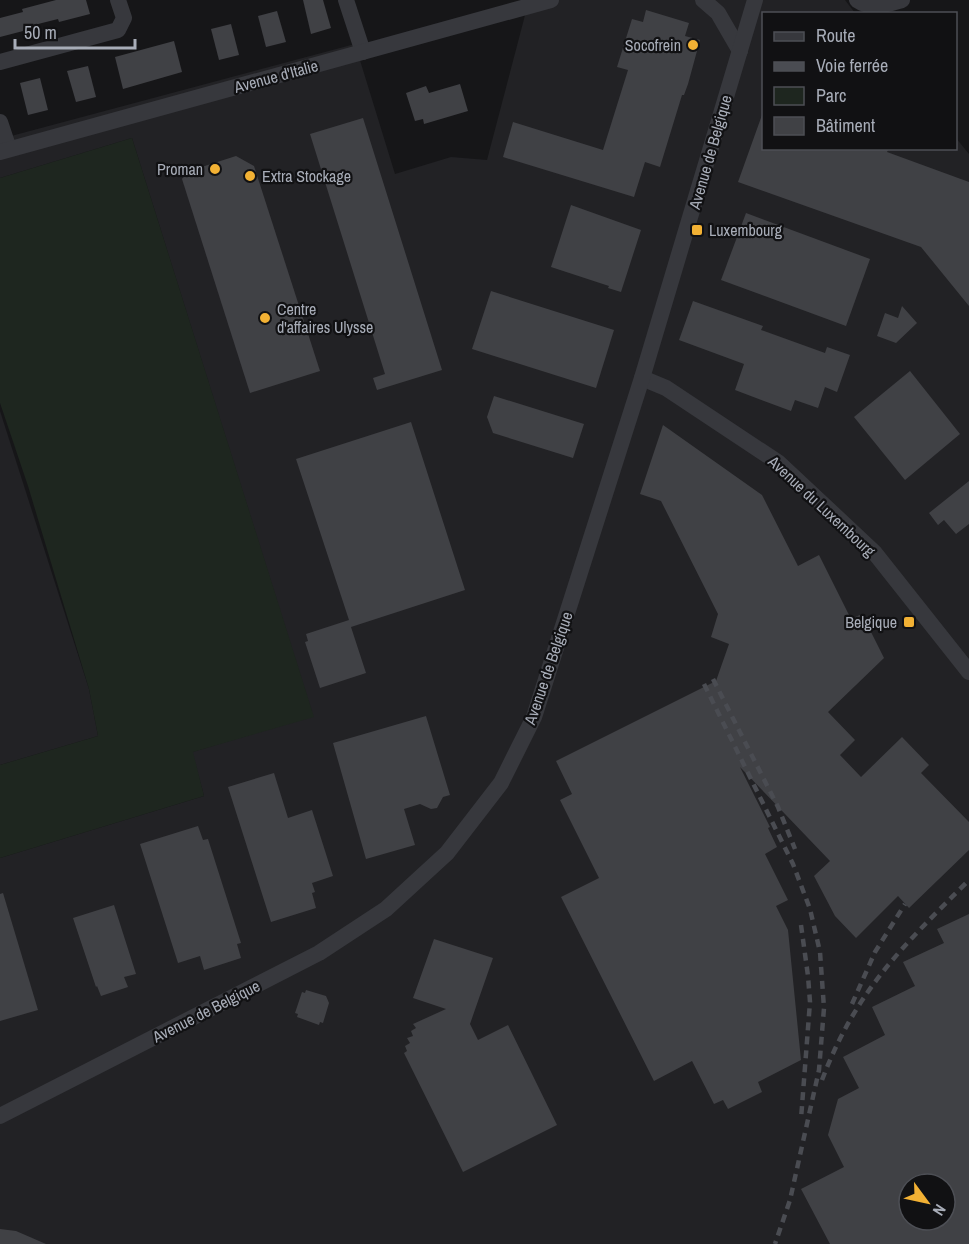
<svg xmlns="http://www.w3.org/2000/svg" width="969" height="1244" font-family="'Archivo Narrow',sans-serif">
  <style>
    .built { fill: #222225; fill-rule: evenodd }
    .green { fill: #1e261f }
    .building { fill: #404145; fill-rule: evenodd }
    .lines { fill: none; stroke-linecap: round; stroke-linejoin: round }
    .street { stroke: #37383d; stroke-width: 16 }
    .rail { stroke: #4a4c52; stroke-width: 4.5; stroke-dasharray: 8 6; stroke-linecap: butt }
    .poi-dot { fill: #f2b134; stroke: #111113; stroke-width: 2 }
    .labels { text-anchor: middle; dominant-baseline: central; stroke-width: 4.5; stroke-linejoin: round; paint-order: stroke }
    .poi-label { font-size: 16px; fill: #a8adb8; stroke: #111113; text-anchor: end }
    .street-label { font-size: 16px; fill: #a8adb8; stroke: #111113 }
  </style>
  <rect width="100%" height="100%" fill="#161618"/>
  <g class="built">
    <path d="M 529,0 L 845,0 L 855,13 L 764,14 L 764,148 L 956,148 L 956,138 L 969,154 L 969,1244 L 0,1244 L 0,858 L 204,796 L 192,752 L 313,716 L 132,138 L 0,178 L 0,139 L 355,44 L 395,174 L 451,157 L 487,160 ZM 909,1184 L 945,1184 L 945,1220 L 909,1220 Z"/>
    <path d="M 0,411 L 89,689 L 98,736 L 0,765 Z"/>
  </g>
  <path class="green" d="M 132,138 L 314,717 L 193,752 L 204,796 L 0,858 L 0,765 L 98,736 L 89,689 L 28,486 L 0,403 L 0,178 Z"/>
  <g class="building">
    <path d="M 56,0 L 86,0 L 90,14 L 59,22 L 58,19 L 42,23 L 27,27 L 27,30 L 0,37 L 0,18 L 23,12 L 22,9 Z"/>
    <path d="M 303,0 L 323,0 L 331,28 L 311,34 Z"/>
    <path d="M 646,10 L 689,23 L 685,36 L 700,40 L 688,84 L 684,95 L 682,95 L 660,167 L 645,162 L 634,197 L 503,157 L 513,122 L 603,150 L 628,70 L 617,67 L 632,19 L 643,22 Z"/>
    <path d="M 277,11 L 286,42 L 266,47 L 258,16 Z"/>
    <path d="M 231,24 L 239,55 L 219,60 L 211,29 Z"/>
    <path d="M 174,41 L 182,72 L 123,89 L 115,57 Z"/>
    <path d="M 88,66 L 96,97 L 76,102 L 67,71 Z"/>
    <path d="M 40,78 L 48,110 L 28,115 L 20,83 Z"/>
    <path d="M 460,84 L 468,111 L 424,124 L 423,119 L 415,121 L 406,93 L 426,86 L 429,93 Z"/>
    <path d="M 762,115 L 764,115 L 764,148 L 889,148 L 887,152 L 969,182 L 969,306 L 921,247 L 738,182 Z"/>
    <path d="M 363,118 L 442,370 L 377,390 L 373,378 L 385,374 L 310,134 Z"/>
    <path d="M 236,156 L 254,166 L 320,371 L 250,393 L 182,179 L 186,172 Z"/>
    <path d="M 571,205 L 641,230 L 621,292 L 608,288 L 609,286 L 551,267 Z"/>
    <path d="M 746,213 L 870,259 L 846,326 L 721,280 Z"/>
    <path d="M 491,291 L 614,330 L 596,388 L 472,349 Z"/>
    <path d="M 693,301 L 763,326 L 761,330 L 825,353 L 827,347 L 850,355 L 837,392 L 825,387 L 818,408 L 795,400 L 791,411 L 735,390 L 744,364 L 679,340 Z"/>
    <path d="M 902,306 L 917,323 L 896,343 L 877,336 L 885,313 L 898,318 Z"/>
    <path d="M 910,371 L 960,434 L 905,480 L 854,417 Z"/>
    <path d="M 494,396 L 584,424 L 573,458 L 493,433 L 487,417 Z"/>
    <path d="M 411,422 L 465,590 L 351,627 L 366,673 L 320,688 L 305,642 L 308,641 L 306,634 L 349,620 L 296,459 Z"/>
    <path d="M 663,425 L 762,495 L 798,566 L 819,555 L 851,619 L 862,614 L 884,658 L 828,712 L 855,740 L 840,755 L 861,777 L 902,737 L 929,765 L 921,773 L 969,822 L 969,850 L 909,908 L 898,896 L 856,938 L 835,916 L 814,876 L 830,861 L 740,767 L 770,827 L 768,828 L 777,847 L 765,854 L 788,900 L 776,906 L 788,930 L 801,1060 L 758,1082 L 762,1092 L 728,1109 L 723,1100 L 714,1104 L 692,1061 L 654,1081 L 561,897 L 599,878 L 560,800 L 572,794 L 556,761 L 716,681 L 729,644 L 711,637 L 718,614 L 661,501 L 640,494 Z"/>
    <path d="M 969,481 L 969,524 L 956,534 L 944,520 L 938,525 L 929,513 Z"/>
    <path d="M 426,716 L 450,795 L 443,797 L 437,808 L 431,809 L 420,804 L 404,809 L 415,845 L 366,859 L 333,743 Z"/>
    <path d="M 274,773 L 288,818 L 312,810 L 333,876 L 312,883 L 315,892 L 312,893 L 316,908 L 271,922 L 228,787 Z"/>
    <path d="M 198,826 L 203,840 L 208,839 L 241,943 L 237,944 L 241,958 L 204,970 L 200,956 L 178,963 L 140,844 Z"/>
    <path d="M 3,893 L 38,1010 L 0,1021 L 0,894 Z"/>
    <path d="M 114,905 L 136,974 L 124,977 L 128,987 L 101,996 L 97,986 L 96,987 L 73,918 Z"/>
    <path d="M 969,914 L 969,1244 L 830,1244 L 801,1189 L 844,1167 L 828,1135 L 838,1099 L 859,1088 L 843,1057 L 885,1035 L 872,1007 L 915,986 L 903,962 L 944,943 L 937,929 ZM 909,1184 L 945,1184 L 945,1220 L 909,1220 Z"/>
    <path d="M 434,939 L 493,958 L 470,1024 L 478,1040 L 508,1025 L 557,1125 L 463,1172 L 404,1053 L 407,1051 L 405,1046 L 410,1043 L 407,1038 L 413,1036 L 411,1031 L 416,1028 L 413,1024 L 446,1009 L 413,998 Z"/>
    <path d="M 306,990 L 326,996 L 329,1003 L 323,1023 L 320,1022 L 319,1025 L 297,1017 L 298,1014 L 295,1013 L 302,992 L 305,993 Z"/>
    <path d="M 0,1229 L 16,1231 L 46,1244 L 0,1244 Z"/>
  </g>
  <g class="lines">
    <g class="street">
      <path d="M 346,0 L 363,52"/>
      <path d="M 703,0 L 718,13 L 740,51"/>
      <path d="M 857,0 C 872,10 885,5 902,0"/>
      <path d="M 0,62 L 118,30 L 124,18 L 118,0"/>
      <path d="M 0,122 L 9,149"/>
      <path d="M 0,152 L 551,0"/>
      <path d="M 642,378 L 666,388 L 779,463 L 874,552 L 969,672"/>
      <path d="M 0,1116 L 319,953 L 386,909 L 447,853 L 501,783 L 534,717 L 642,378 L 755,0"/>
    </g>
    <g class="rail">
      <path d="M 713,679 L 778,807 L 795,849"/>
      <path d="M 704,684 L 793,864 L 810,909 L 820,952 L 824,1008 L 819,1070 L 790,1200 L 775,1244"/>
      <path d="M 801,925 L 808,976 L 810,1002 L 801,1119"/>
      <path d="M 852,1004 L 875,952 L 905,904"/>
      <path d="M 822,1080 C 856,990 903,946 969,880"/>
    </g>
  </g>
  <g class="poi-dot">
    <circle cx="693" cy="45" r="6"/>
    <circle cx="215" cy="169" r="6"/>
    <circle cx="250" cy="176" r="6"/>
    <rect x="691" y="224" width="12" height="12" rx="3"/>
    <circle cx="265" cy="318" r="6"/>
    <rect x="903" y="616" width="12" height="12" rx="3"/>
  </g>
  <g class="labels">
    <g class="poi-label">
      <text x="681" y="45">Socofrein</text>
      <text x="203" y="169">Proman</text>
      <text x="262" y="176" text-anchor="start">Extra Stockage</text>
      <text x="709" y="230" text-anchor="start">Luxembourg</text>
      <text x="277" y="309" text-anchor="start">Centre<tspan x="277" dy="18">d'affaires Ulysse</tspan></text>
      <text x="897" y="622">Belgique</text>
    </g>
    <g class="street-label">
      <text transform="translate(276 76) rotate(-15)">Avenue d'Italie</text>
      <text transform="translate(710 152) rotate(-74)">Avenue de Belgique</text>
      <text transform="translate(822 506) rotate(43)">Avenue du Luxembourg</text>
      <text transform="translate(548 668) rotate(-71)">Avenue de Belgique</text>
      <text transform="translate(206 1011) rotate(-27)">Avenue de Belgique</text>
    </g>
  </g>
  <rect x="762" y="12" width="195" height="138" fill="#111113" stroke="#4d4f55" stroke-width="1.5"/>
  <rect x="774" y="32" width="30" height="9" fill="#37383d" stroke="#4d4f55" stroke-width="1.5"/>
  <text x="816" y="42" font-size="18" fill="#a8adb8">Route</text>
  <rect x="774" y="62" width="30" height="9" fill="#4a4c52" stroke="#4d4f55" stroke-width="1.5"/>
  <text x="816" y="72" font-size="18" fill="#a8adb8">Voie ferrée</text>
  <rect x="774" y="87" width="30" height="18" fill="#1e261f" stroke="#4d4f55" stroke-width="1.5"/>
  <text x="816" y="102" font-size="18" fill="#a8adb8">Parc</text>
  <rect x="774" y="117" width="30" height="18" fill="#404145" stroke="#4d4f55" stroke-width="1.5"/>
  <text x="816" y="132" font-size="18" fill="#a8adb8">Bâtiment</text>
  <g transform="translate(927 1202) rotate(123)"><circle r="28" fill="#111113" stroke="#4d4f55" stroke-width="1.5"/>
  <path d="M0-4.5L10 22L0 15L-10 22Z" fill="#f2b134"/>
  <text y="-9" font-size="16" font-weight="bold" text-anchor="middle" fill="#a8adb8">N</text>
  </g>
  <path d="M15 39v9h120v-9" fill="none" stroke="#a8adb8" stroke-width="3"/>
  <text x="24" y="39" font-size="18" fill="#a8adb8" stroke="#111113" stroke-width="4.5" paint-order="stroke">50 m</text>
</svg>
